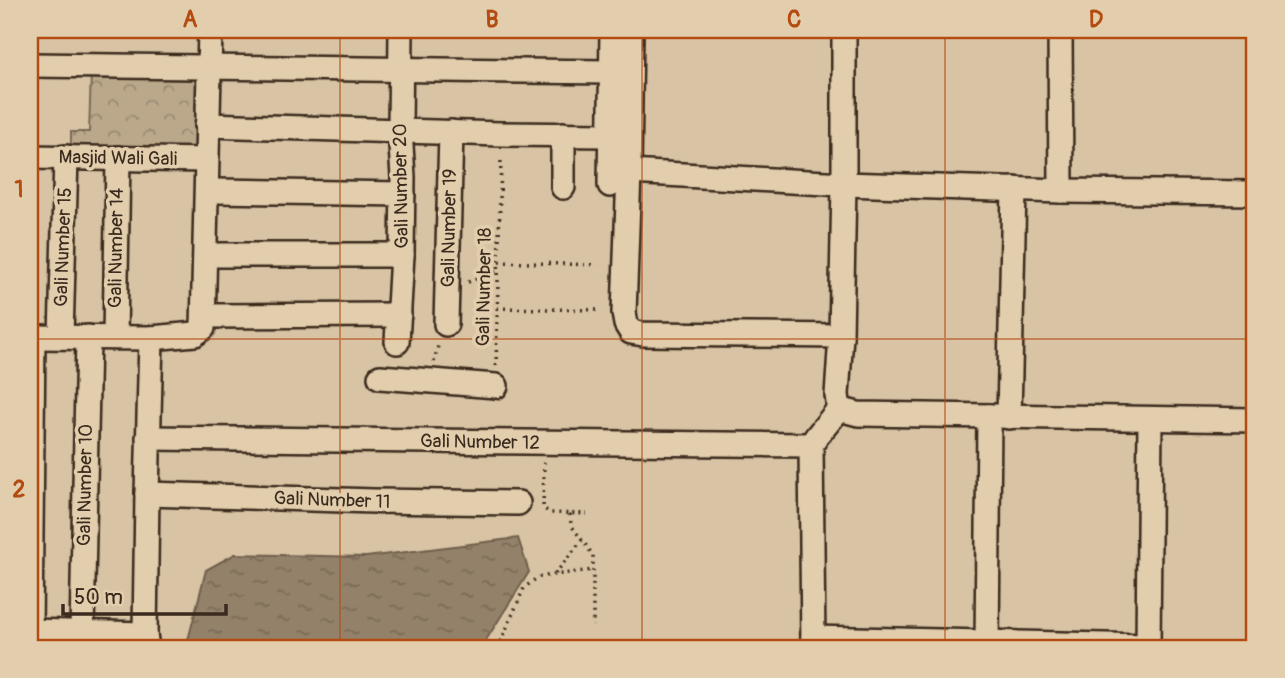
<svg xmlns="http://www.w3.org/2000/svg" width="1285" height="678" font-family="Pangolin,sans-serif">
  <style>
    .forest { fill: url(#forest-crowns); stroke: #7b6954; stroke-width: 2 }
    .water { fill: url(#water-ripples); stroke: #705e4c; stroke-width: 2 }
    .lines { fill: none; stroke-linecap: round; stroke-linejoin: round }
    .minor-casing { stroke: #3b2a1e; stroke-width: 28 }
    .path { stroke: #3b2a1e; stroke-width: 3.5; stroke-dasharray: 2 5; stroke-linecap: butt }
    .minor { stroke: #e2cead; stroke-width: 23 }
    .grid { fill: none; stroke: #b44b11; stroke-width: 2; stroke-opacity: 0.55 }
    .labels { text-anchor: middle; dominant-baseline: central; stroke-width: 7; stroke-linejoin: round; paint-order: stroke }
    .street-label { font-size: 19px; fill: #3b2a1e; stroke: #e2cead }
    .neatline { fill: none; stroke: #b44b11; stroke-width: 2.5 }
    .grid-label { font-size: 23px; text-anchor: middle; font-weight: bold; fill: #b44b11 }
  </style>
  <defs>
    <pattern id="forest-crowns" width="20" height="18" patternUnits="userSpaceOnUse" patternTransform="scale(1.75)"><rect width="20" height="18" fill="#bba88b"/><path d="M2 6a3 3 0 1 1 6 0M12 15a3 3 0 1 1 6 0" fill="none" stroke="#998971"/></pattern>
    <pattern id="water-ripples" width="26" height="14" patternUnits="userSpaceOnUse" patternTransform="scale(1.75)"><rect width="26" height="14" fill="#93816a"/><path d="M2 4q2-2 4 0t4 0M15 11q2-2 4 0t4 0" fill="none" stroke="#796a57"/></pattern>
  </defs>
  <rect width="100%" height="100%" fill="#d8c4a4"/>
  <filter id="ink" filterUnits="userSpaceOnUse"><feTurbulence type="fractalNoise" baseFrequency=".0143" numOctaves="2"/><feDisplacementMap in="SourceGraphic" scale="14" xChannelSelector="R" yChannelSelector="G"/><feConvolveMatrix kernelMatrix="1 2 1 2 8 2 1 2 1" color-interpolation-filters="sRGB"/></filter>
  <g filter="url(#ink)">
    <path class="forest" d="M 91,72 L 196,74 L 195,153 L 71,150 L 71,132 L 89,132 Z"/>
    <path class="water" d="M 518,538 L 529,572 L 481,648 L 186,648 L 206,570 L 235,554 L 366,557 Z"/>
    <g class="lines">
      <defs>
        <g id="minor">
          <path d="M 631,30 L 629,172 L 624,313 L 626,324 L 631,332 L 643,334 L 841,336"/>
          <path d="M 844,30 L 844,184 L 841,336 L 837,395 L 839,409 L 858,414 L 1255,420"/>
          <path d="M 1060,30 L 1061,191"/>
          <path d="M 30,65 L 611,72"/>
          <path d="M 207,125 L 501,134 L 610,135"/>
          <path d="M 30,157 L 206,160"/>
          <path d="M 629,172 L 844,184 L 1061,191 L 1255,193"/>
          <path d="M 610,185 L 612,30"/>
          <path d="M 563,187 L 563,134"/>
          <path d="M 216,191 L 403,194"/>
          <path d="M 219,255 L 402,255"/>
          <path d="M 204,316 L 399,315"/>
          <path d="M 446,324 L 451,132"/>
          <path d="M 30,337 L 151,338 L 195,334 L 203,328 L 210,30"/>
          <path d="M 61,337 L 66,157"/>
          <path d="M 115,337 L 118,158"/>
          <path d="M 397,342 L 402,255 L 403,177 L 400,130 L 401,30"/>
          <path d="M 380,377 L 496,386"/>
          <path d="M 1009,417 L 1014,189"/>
          <path d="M 148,438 L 811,445"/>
          <path d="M 147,494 L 374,501 L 518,503"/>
          <path d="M 30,631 L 33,337"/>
          <path d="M 30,631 L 145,634"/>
          <path d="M 82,632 L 88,337"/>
          <path d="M 813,638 L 1148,646"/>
          <path d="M 147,648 L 145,634 L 147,494 L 151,338"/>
          <path d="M 813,648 L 811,445 L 817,436 L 839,409"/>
          <path d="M 987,648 L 989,416"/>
          <path d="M 1148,648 L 1150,419"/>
        </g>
      </defs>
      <use href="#minor" class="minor-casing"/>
      <g class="path">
        <path d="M 499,262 L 597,265"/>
        <path d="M 468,282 L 499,270"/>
        <path d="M 497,308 L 597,310"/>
        <path d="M 434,362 L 439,342"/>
        <path d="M 496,366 L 501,157"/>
        <path d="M 544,462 L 543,508 L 550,513 L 587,514"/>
        <path d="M 570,514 L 571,525 L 593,555 L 593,626"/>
        <path d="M 555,574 L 582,540"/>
        <path d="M 498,648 L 524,588 L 538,577 L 593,570"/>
      </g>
      <use href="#minor" class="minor"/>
    </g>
  </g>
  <path class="grid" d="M 340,30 L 340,648M 642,30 L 642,648M 945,30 L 945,648M 30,339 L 1255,339"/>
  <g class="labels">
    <g class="street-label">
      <text transform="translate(118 158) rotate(1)">Masjid Wali Gali</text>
      <text transform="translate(401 186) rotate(-91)">Gali Number 20</text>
      <text transform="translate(449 228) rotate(-89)">Gali Number 19</text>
      <text transform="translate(63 247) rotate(-88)">Gali Number 15</text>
      <text transform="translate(116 248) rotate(-89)">Gali Number 14</text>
      <text transform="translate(484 287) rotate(-89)">Gali Number 18</text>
      <text transform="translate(480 442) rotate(1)">Gali Number 12</text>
      <text transform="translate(85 485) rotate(-89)">Gali Number 10</text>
      <text transform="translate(332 500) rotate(2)">Gali Number 11</text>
    </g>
  </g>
  <rect width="1285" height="678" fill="none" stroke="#e2cead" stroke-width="77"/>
  <path d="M63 604v10h163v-10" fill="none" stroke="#3b2a1e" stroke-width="3.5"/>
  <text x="74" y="604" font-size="21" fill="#3b2a1e" stroke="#e2cead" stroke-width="5" paint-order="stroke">50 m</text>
  <rect x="38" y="38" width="1208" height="602" class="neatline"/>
  <g class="grid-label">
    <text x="190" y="27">A</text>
    <text x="492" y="27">B</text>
    <text x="794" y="27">C</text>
    <text x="1096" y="27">D</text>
    <text x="19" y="197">1</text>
    <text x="19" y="497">2</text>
  </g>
</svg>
